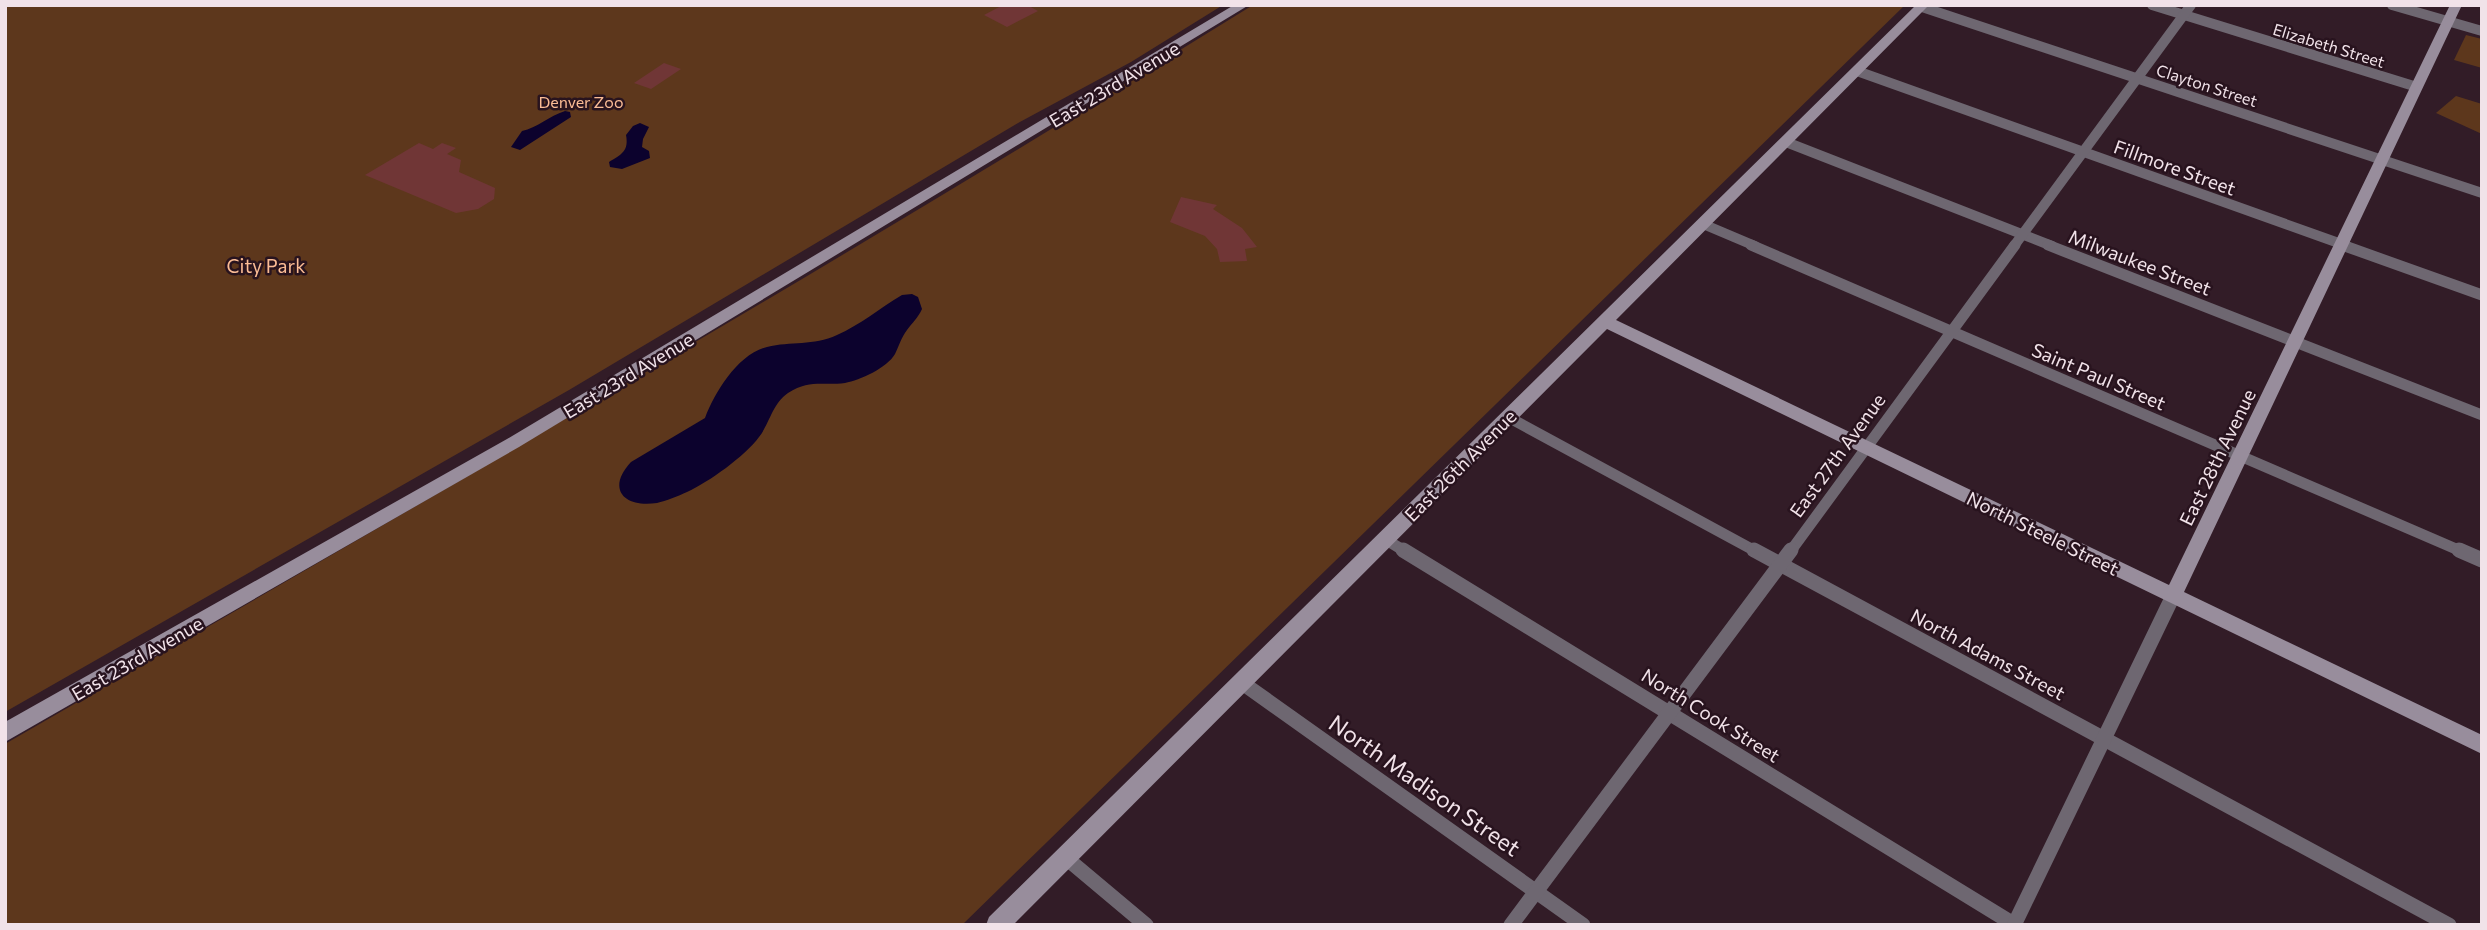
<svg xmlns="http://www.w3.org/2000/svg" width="2487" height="930" font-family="Commissioner,sans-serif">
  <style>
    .green { fill: #5d371c }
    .water { fill: #0c022d }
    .building { fill: #703636 }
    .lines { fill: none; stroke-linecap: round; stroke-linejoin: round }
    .street-far2 { stroke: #6e6771; stroke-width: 10 }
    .street-far1 { stroke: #6e6771; stroke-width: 11 }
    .street { stroke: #6e6771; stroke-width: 15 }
    .secondary { fill: #988d9c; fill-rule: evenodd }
    .labels { text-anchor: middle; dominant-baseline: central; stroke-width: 5; stroke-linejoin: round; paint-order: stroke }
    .far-street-label { font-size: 16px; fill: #f1e2e9; stroke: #28131e }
    .far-park-label { font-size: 16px; fill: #fbbc95; stroke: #28131e }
    .street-label { font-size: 19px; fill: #f1e2e9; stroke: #28131e }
    .park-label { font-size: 19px; fill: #fbbc95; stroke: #28131e }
    .near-street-label { font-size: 23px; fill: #f1e2e9; stroke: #28131e }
  </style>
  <rect width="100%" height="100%" fill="#321c27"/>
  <g class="green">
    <path d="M 5,5 L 1223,5 L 1131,62 L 1018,123 L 569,390 L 5,712 Z"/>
    <path d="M 1253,5 L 1905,5 L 962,925 L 5,925 L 5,744 C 424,502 843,260 1253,5 Z"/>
    <path d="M 2466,35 L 2482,39 L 2482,68 L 2454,60 Z"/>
    <path d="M 2456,96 L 2482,104 L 2482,134 L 2436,113 Z"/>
  </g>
  <g class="water">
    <path d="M 565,111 L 570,112 L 571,117 L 520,150 L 511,147 L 522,131 C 537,128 549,116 565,111 Z"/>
    <path d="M 640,123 L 649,127 L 643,139 L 642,147 L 649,151 L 650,158 L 622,169 L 610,167 L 609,162 C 622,154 629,151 626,135 L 633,126 Z"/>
    <path d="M 912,294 L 918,297 L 922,309 C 918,318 912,323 907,330 C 901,338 899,346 895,354 C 887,368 860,380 845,383 C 822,386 810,379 788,393 C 772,404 770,423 759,437 C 745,456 709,482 687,492 C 678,496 666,501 657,503 C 624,508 606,489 631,462 L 705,418 C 715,392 738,354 767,347 C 791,341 813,346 837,335 C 860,325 880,308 902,295 Z"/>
  </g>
  <g class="building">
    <path d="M 1003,5 L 1027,5 L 1038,11 L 1007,27 L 984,15 Z"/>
    <path d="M 664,63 L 681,69 L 651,89 L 634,83 Z"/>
    <path d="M 419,143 L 433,149 L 442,143 L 456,148 L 447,154 L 461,160 L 459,172 L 495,188 L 494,199 L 478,209 L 456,213 L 365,175 Z"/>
    <path d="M 1181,197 L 1217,205 L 1213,209 L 1242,228 L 1257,247 L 1245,249 L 1247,261 L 1220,262 L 1217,249 L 1205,236 L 1170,222 Z"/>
  </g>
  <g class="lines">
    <g class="street-far2">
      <path d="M 2152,5 L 2417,87"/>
      <path d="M 2392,5 L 2482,31"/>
      <path d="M 1922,7 L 2482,193"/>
      <path d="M 1857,71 L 2347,246"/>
      <path d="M 1786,142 L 2052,246"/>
      <path d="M 1703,224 L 1755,246"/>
      <path d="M 2014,246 L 2191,5"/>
    </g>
    <g class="street-far1">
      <path d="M 1751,245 L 2463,552"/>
      <path d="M 2048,245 L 2482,415"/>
      <path d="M 2342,245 L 2482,295"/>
      <path d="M 1508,417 L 1757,552"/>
      <path d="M 1385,539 L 1406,552"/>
      <path d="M 1790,552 L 2015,245"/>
    </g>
    <g class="street">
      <path d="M 1403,550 L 2015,925"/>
      <path d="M 1754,550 L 2449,925"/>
      <path d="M 2459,550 L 2482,560"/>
      <path d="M 1241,682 L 1583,925"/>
      <path d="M 1065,857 L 1146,925"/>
      <path d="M 1511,925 L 1791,550"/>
      <path d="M 2014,925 L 2173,596"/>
    </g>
    <g class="secondary">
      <path d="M 1234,5 L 1249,5 L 519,447 L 5,742 L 5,722 L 507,439 Z"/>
      <path d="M 1916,5 L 1929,5 L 1616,320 L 2169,585 L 2450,5 L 2462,5 L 2184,592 L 2482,735 L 2482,754 L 1607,329 L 1013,925 L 986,925 L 989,917 Z"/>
    </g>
  </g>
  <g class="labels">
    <g class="far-street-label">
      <text transform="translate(2329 45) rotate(17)">Elizabeth Street</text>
      <text transform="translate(2207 85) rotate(18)">Clayton Street</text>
    </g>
    <g class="far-park-label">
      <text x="581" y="101">Denver Zoo</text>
    </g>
    <g class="street-label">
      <text transform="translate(1114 84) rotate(-31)">East 23rd Avenue</text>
      <text transform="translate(2175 167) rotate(20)">Fillmore Street</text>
      <text transform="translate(2140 262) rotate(21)">Milwaukee Street</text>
      <text transform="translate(628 375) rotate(-31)">East 23rd Avenue</text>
      <text transform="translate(2099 376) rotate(23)">Saint Paul Street</text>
      <text transform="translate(1837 455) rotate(-54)">East 27th Avenue</text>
      <text transform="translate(2217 457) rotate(-64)">East 28th Avenue</text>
      <text transform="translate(1460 465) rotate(-45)">East 26th Avenue</text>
      <text transform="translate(2043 533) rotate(26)">North Steele Street</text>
      <text transform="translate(1988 654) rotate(28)">North Adams Street</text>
      <text transform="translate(137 658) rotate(-30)">East 23rd Avenue</text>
      <text transform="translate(1711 715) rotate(32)">North Cook Street</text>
    </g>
    <g class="park-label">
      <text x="266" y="265">City Park</text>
    </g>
    <g class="near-street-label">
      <text transform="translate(1425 785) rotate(35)">North Madison Street</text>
    </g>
  </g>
  <rect width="2487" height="930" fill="none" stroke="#f1e2e9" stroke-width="14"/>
</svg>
